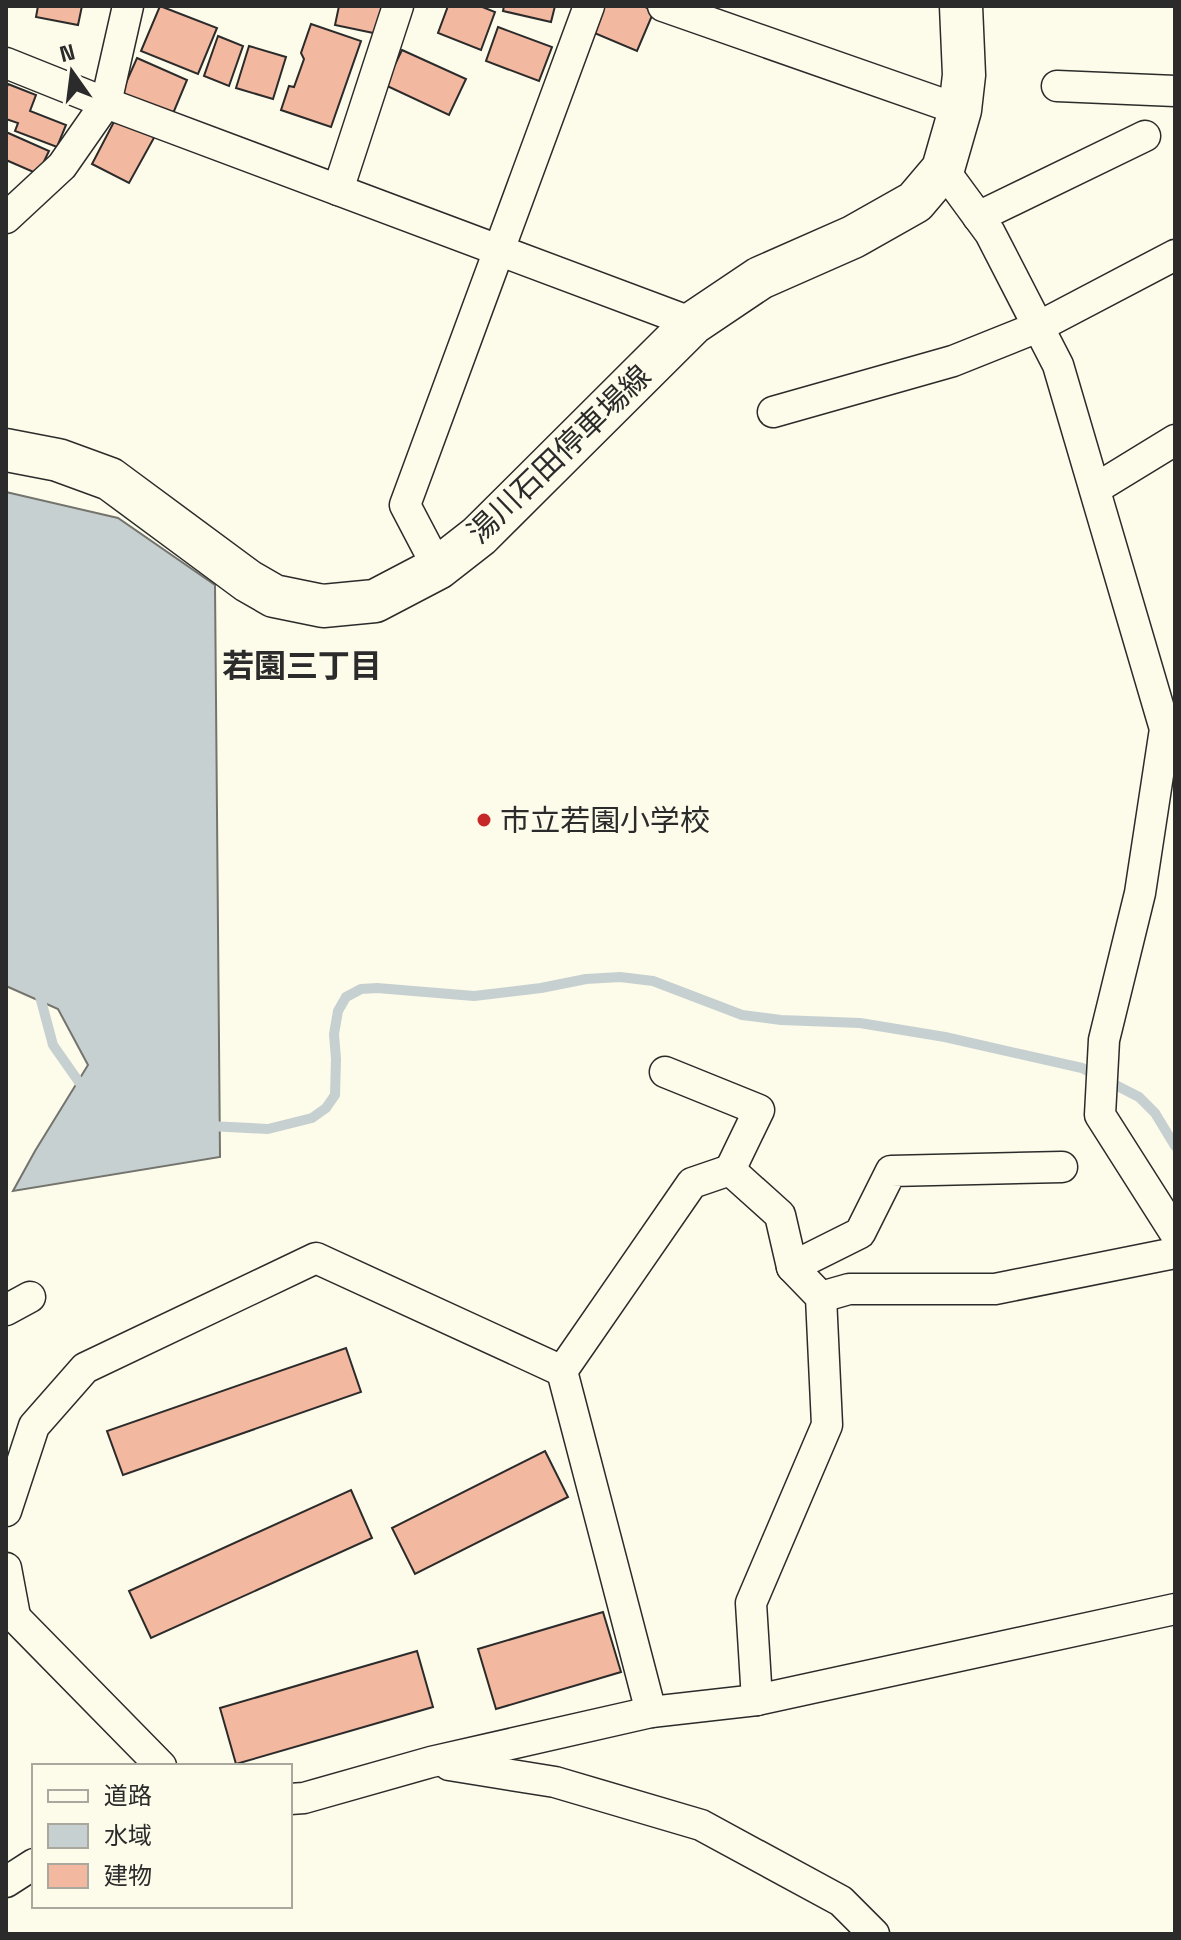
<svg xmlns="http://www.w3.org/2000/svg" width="1181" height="1940" font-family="'Space Grotesk','Noto Sans JP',sans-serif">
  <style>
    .water { fill: #c7d0d0; stroke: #74746e; stroke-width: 2 }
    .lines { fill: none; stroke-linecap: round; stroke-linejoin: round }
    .stream { stroke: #c7d0d0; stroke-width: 10 }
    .building { fill: #f2b8a0; stroke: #2b2b2b; stroke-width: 2 }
    .street-casing { stroke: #2b2b2b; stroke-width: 33 }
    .secondary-casing { stroke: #2b2b2b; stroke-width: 45 }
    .street { stroke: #fdfbea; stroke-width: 30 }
    .secondary { stroke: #fdfbea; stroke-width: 42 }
    .poi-dot { fill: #c62828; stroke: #fdfbea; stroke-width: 3 }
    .labels { text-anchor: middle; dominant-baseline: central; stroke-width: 6; stroke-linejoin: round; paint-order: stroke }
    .street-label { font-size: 30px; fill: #2b2b2b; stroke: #fdfbea }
    .poi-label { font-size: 30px; fill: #2b2b2b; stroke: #fdfbea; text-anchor: start }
    .neighbourhood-label { font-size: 32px; font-weight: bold; fill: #2b2b2b; stroke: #fdfbea }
  </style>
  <rect width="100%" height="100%" fill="#fdfbea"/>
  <path class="water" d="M 6,492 L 118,518 L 215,585 L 220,1157 L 13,1191 L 35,1151 L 88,1065 L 58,1009 L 6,986 Z"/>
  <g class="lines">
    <g class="stream">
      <path d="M 38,989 L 53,1045 L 86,1092"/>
      <path d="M 210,1126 L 268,1129 L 312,1118 L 326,1108 L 335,1095 L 336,1059 L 334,1034 L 338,1011 L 346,997 L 361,989 L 377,988 L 474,996 L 541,988 L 586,979 L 620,977 L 653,981 L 742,1015 L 781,1020 L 860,1023 L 945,1037 L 1082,1068 L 1139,1097 L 1155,1113 L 1175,1146"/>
    </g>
  </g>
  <g class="building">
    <path d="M 38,6 L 82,6 L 78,25 L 36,17 Z"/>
    <path d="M 160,6 L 217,28 L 198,74 L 141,51 Z"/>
    <path d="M 339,6 L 389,6 L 383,35 L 335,25 Z"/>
    <path d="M 448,6 L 480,6 L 495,12 L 481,50 L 438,33 Z"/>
    <path d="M 504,6 L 555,6 L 551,22 L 503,11 Z"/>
    <path d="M 603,6 L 643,6 L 654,11 L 637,51 L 592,32 Z"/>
    <path d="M 311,24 L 361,41 L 331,127 L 281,110 L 289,86 L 294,87 L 304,59 L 301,53 Z"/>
    <path d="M 498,27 L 552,47 L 539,81 L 486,61 Z"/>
    <path d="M 218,36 L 243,46 L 229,86 L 204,76 Z"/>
    <path d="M 249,46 L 286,57 L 273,99 L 236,88 Z"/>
    <path d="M 402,50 L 466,79 L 449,115 L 385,85 Z"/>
    <path d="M 137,58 L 187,80 L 172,116 L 121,94 Z"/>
    <path d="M 8,84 L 36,95 L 30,111 L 66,125 L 57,147 L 15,131 L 18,123 L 6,119 L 6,90 Z"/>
    <path d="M 117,116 L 155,136 L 129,183 L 92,164 Z"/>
    <path d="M 6,132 L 49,151 L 38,174 L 6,160 Z"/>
    <path d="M 346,1348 L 361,1392 L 123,1475 L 107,1431 Z"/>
    <path d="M 545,1451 L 568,1497 L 415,1574 L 392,1528 Z"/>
    <path d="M 351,1490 L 372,1538 L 151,1638 L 129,1591 Z"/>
    <path d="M 603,1612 L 621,1672 L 496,1709 L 478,1649 Z"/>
    <path d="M 417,1651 L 433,1707 L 236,1764 L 220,1708 Z"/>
  </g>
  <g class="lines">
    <defs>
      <g id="street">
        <path d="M 663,6 L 960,110"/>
        <path d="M 6,63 L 106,103 L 693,323"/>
        <path d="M 1057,86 L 1175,91"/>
        <path d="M 943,169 L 990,233 L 1058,365 L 1165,729 L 1140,893 L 1104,1040 L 1100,1115 L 1175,1233"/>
        <path d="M 338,190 L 398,6"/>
        <path d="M 978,217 L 1145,136"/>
        <path d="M 6,218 L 62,166 L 106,103 L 128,6"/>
        <path d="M 773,412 L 953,361 L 1038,327 L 1175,255"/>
        <path d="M 1095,489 L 1175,440"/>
        <path d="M 438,568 L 405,505 L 589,6"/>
        <path d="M 665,1072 L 759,1110 L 730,1170"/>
        <path d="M 792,1267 L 860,1233 L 891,1171 L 1062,1167"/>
        <path d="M 821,1297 L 849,1289 L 995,1289 L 1175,1253"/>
        <path d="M 6,1310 L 30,1297"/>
        <path d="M 6,1511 L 34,1426 L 85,1368 L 316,1258 L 562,1371"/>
        <path d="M 6,1568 L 15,1616"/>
        <path d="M 6,1608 L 161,1766"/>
        <path d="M 651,1712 L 562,1371 L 692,1183 L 730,1170 L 780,1215 L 792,1267 L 821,1297 L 827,1425 L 751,1603 L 757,1700"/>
        <path d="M 449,1765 L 555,1782 L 701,1825 L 841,1901 L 874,1934"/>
        <path d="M 290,1799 L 304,1798 L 431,1762 L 651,1712 L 757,1700 L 1175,1609"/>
        <path d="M 6,1882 L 34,1864"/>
      </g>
      <path id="secondary" d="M 6,450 L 58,460 L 110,479 L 248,581 L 274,596 L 323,606 L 375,601 L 438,568 L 479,536 L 693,323 L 760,278 L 853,237 L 915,202 L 943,169 L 960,110 L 964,75 L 961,6"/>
    </defs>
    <use href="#street" class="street-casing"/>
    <use href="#secondary" class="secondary-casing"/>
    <use href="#street" class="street"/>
    <use href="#secondary" class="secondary"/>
  </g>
  <circle class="poi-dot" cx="484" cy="820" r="8"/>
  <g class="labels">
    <g class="street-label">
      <text transform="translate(559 454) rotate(-44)">湯川石田停車場線</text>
    </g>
    <g class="poi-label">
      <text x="500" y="820">市立若園小学校</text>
    </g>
    <g class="neighbourhood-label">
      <text x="302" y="666">若園三丁目</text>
    </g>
  </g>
  <rect width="1181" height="1940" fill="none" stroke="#2b2b2b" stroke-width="16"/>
  <rect x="32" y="1764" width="260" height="144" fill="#fdfbea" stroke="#a9a89e" stroke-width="2"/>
  <rect x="48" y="1790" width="40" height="12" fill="#fdfbea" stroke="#a9a89e" stroke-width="2"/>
  <text x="104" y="1804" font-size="24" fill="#2b2b2b">道路</text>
  <rect x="48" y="1824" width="40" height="24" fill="#c7d0d0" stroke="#a9a89e" stroke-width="2"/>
  <text x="104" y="1844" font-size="24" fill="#2b2b2b">水域</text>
  <rect x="48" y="1864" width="40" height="24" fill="#f2b8a0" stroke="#a9a89e" stroke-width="2"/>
  <text x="104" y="1884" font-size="24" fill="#2b2b2b">建物</text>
  <g transform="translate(72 72) rotate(346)" stroke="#fdfbea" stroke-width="6" paint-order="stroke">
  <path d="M0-6L14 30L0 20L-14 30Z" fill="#2b2b2b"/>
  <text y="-12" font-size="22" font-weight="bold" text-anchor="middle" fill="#2b2b2b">N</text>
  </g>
</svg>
